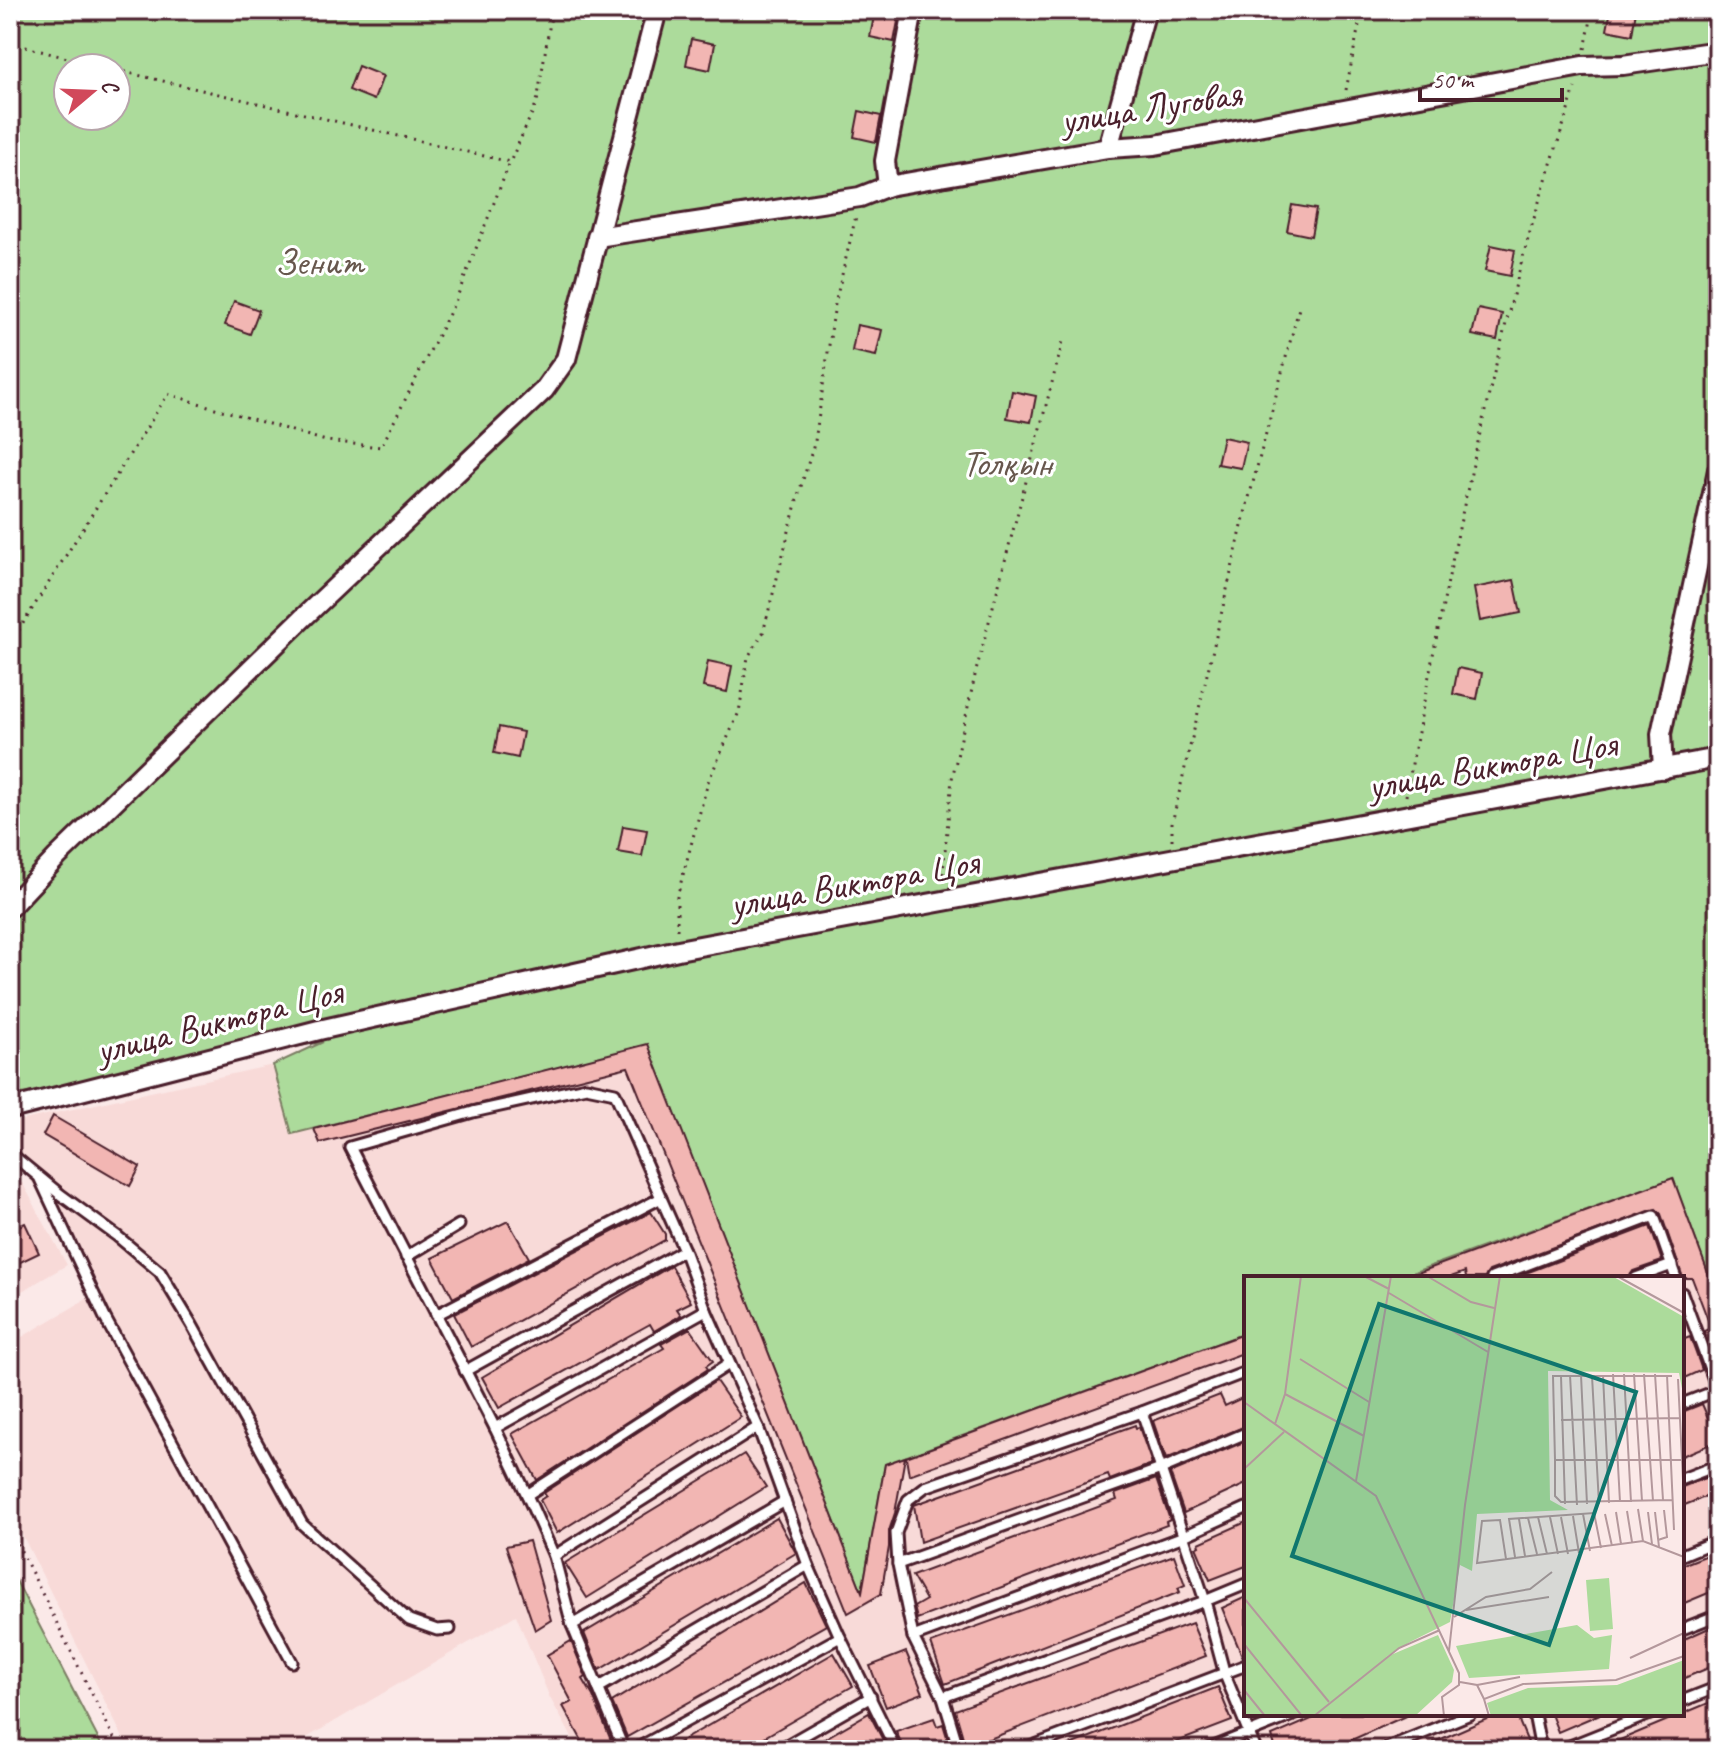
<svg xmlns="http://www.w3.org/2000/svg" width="1728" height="1760" font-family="Caveat,sans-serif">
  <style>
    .built { fill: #f8dad8 }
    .green { fill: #acdb9b; stroke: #7b7d63; stroke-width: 2; fill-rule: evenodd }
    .building { fill: #f2b6b3; stroke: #4a1f2b; stroke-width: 2 }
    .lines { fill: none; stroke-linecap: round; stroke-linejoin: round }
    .service-casing { stroke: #4a1f2b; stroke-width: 15 }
    .minor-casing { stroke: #4a1f2b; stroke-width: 24 }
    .path { stroke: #4a1f2b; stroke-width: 3; stroke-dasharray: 2 6; stroke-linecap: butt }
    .service { stroke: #fff; stroke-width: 9 }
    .minor { stroke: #fff; stroke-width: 18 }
    .labels { text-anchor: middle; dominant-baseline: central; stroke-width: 6; stroke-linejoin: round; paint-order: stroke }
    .street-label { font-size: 38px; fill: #4a1f2b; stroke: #fff }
    .park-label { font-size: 38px; fill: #67574d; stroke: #fff }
    .inset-road { fill: none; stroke: #b4989c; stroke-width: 2 }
    .view { fill: #0f766e; fill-opacity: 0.15; stroke: #0f766e; stroke-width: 4 }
    .inset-edge { fill: none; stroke: #4a1f2b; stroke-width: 4 }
  </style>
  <rect width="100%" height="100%" fill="#fbe9e8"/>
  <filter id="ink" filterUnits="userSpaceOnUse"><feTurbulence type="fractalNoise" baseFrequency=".0125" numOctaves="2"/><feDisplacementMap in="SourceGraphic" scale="16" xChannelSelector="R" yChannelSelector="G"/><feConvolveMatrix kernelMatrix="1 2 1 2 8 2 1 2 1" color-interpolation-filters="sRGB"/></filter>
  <g filter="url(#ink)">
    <g class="built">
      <path d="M 648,1044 L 862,1590 L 885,1464 L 1246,1333 L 1246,1714 L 1682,1714 L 1682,1278 L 1398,1278 L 1673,1178 L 1718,1300 L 1718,1750 L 579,1750 L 550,1698 L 516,1615 L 286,1750 L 129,1750 L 10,1510 L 10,1344 L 102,1290 L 10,1148 L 10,1123 L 273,1065 L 293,1134 Z"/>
      <path d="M 10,1174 L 23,1184 L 67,1265 L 10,1298 Z"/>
    </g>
    <g class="green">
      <path d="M 10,10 L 1718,10 L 1718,1300 L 1673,1178 L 1398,1278 L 1246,1278 L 1246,1333 L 885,1464 L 862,1592 L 648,1045 L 292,1134 L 273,1065 L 323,1042 L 10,1096 ZM 68,68 L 116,68 L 116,116 L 68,116 Z"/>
      <path d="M 10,1569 L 104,1750 L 10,1750 Z"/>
    </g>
    <g class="building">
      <path d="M 1611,10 L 1636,10 L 1632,35 L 1607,30 Z"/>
      <path d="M 875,11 L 899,16 L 894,42 L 870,37 Z"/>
      <path d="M 691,39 L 715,44 L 710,70 L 686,65 Z"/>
      <path d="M 358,66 L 383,76 L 374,100 L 349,90 Z"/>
      <path d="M 859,111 L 881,116 L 876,142 L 854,137 Z"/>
      <path d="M 1292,205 L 1316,209 L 1311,236 L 1287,231 Z"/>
      <path d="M 1491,245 L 1515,250 L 1510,276 L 1485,271 Z"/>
      <path d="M 234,301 L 259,310 L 250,334 L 225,325 Z"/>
      <path d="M 1478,309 L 1502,314 L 1497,340 L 1472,335 Z"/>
      <path d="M 857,325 L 882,330 L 876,356 L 852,351 Z"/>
      <path d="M 1012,391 L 1036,396 L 1031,422 L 1007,418 Z"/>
      <path d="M 1223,437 L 1247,442 L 1241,468 L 1217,464 Z"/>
      <path d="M 1514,580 L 1521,613 L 1480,621 L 1474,588 Z"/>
      <path d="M 708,661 L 732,666 L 727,692 L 703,687 Z"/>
      <path d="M 1458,668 L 1482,673 L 1477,699 L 1453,694 Z"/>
      <path d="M 499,727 L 523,732 L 518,758 L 494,753 Z"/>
      <path d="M 623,826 L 647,830 L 642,856 L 618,852 Z"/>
      <path d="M 648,1044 L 862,1592 L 885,1464 L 905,1457 L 895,1513 L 889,1531 L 889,1547 L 881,1594 L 848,1613 L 628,1067 L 320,1143 L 314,1129 Z"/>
      <path d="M 53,1116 L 140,1167 L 130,1186 L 43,1135 Z"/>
      <path d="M 1673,1178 L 1718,1300 L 1716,1364 L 1704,1331 L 1711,1328 L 1692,1278 L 1683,1278 L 1661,1214 L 1656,1209 L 1489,1271 L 1485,1278 L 1466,1278 L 1465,1272 L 1448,1278 L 1404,1278 Z"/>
      <path d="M 651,1212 L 665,1234 L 665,1240 L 471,1347 L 454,1314 Z"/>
      <path d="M 508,1221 L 529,1258 L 453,1298 L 432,1258 Z"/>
      <path d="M 25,1223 L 39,1253 L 10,1267 L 10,1230 Z"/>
      <path d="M 1650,1226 L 1662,1261 L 1633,1271 L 1629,1278 L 1513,1278 Z"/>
      <path d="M 671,1266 L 691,1302 L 677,1309 L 681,1315 L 654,1331 L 650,1324 L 499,1408 L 482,1377 Z"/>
      <path d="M 690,1328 L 713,1361 L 706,1366 L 708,1369 L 537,1480 L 512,1434 L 664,1348 L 661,1344 Z"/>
      <path d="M 1246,1333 L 1246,1352 L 909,1475 L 906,1457 Z"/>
      <path d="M 1690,1337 L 1702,1370 L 1682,1379 L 1682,1340 Z"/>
      <path d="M 716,1381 L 741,1417 L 557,1533 L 540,1500 L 546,1496 L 544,1493 Z"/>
      <path d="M 1220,1395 L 1225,1406 L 1246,1396 L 1246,1426 L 1166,1459 L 1153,1421 Z"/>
      <path d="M 1702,1404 L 1718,1441 L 1682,1456 L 1682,1412 Z"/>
      <path d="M 1135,1425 L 1136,1428 L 1139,1427 L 1152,1464 L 1110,1480 L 1108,1475 L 920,1542 L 914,1505 Z"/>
      <path d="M 1246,1441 L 1246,1484 L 1184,1513 L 1170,1473 Z"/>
      <path d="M 744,1454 L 766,1487 L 587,1598 L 565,1563 Z"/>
      <path d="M 1718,1473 L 1718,1492 L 1682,1506 L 1682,1487 Z"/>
      <path d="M 1156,1479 L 1170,1520 L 1166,1522 L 1167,1525 L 917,1619 L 914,1607 L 926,1600 L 912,1576 L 1117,1500 L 1115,1494 Z"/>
      <path d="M 777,1518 L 796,1553 L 599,1670 L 584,1633 Z"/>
      <path d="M 1246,1522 L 1246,1566 L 1210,1580 L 1196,1547 L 1200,1546 L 1199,1543 Z"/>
      <path d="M 529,1541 L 551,1620 L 535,1630 L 506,1546 Z"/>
      <path d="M 1718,1551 L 1718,1589 L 1682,1604 L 1682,1565 Z"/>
      <path d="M 1174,1555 L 1185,1585 L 1178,1588 L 1180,1592 L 945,1684 L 931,1643 Z"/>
      <path d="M 806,1583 L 826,1625 L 627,1737 L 612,1702 Z"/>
      <path d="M 1246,1597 L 1246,1658 L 1243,1658 L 1222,1608 Z"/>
      <path d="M 1192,1623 L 1206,1656 L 966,1748 L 955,1710 Z"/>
      <path d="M 1718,1624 L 1718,1664 L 1682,1679 L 1682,1640 Z"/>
      <path d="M 571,1641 L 586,1677 L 583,1679 L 593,1696 L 615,1750 L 587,1750 L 563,1706 L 572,1702 L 547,1655 Z"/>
      <path d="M 906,1652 L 923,1693 L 886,1707 L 870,1666 Z"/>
      <path d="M 834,1653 L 853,1686 L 742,1750 L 666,1750 Z"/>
      <path d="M 1218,1687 L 1232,1721 L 1156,1750 L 1057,1750 Z"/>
      <path d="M 1718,1699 L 1718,1739 L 1692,1750 L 1596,1750 Z"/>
      <path d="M 869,1713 L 888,1750 L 805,1750 Z"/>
      <path d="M 1323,1714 L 1410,1714 L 1329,1750 L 1276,1750 L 1272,1736 Z"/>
      <path d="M 1498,1714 L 1516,1714 L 1529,1745 L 1517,1750 L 1416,1750 Z"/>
      <path d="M 1551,1714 L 1600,1714 L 1558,1732 Z"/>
      <path d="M 934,1718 L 937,1726 L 943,1724 L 951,1750 L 904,1750 L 896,1731 Z"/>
    </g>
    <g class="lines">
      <defs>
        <g id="service">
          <path d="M 10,1153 L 61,1195 L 117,1236 L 160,1272 L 192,1325 L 302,1524 L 409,1620 L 437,1630 L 450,1629"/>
          <path d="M 40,1179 L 105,1318 L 292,1662"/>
          <path d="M 661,1198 L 684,1250"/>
          <path d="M 406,1257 L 459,1225"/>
          <path d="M 1492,1278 L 1654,1216 L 1676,1278"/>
          <path d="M 1636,1278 L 1672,1265"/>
          <path d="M 1682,1293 L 1718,1391"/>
          <path d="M 436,1315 L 661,1198 L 615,1093 L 586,1087 L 473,1112 L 350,1147 L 495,1428 L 527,1495 L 554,1556 L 572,1625 L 624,1750"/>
          <path d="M 465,1371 L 684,1250 L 706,1310 L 758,1427 L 808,1565 L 840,1637 L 896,1750"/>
          <path d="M 1682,1404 L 1718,1390"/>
          <path d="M 1142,1412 L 1246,1372"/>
          <path d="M 495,1428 L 706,1310"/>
          <path d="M 1682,1479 L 1718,1465"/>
          <path d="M 527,1495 L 729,1364"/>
          <path d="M 1682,1555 L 1718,1540"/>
          <path d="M 554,1556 L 758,1427"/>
          <path d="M 898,1564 L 1161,1469 L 1246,1433"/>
          <path d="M 572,1625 L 785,1501"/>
          <path d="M 1682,1629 L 1718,1615"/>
          <path d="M 913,1637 L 1184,1536 L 1246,1508"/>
          <path d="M 598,1688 L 808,1565"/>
          <path d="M 943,1697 L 1205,1601 L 1246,1584"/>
          <path d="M 1682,1701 L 1718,1687"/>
          <path d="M 1534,1714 L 1541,1750"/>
          <path d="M 634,1750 L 840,1637"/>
          <path d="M 778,1750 L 871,1697"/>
          <path d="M 959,1750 L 943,1697 L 913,1637 L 898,1564 L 896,1533 L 908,1500 L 925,1487 L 1142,1412 L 1205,1601 L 1225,1675 L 1256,1750"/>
          <path d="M 1022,1750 L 1246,1665"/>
          <path d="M 1206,1750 L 1296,1714"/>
          <path d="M 1382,1750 L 1470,1714"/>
          <path d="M 1560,1750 L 1650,1714"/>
        </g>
        <g id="minor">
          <path d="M 1108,148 L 1146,10"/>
          <path d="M 888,186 L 885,161 L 913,10"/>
          <path d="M 597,237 L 860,197 L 888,186 L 1108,148 L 1155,145 L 1582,66 L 1623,65 L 1718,51"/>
          <path d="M 1663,769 L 1661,734 L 1718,470"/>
          <path d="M 10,907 L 57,857 L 305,616 L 544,390 L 566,359 L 657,10"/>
          <path d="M 10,1109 L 319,1030 L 678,950 L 1718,758"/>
        </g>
      </defs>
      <use href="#service" class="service-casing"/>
      <use href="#minor" class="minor-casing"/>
      <g class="path">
        <path d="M 10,43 L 106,68"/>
        <path d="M 1585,49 L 1593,10"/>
        <path d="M 116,70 L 510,162 L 537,102 L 552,10"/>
        <path d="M 1346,90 L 1362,10"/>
        <path d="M 10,644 L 168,394 L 326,441 L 381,447 L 455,302 L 510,162"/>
        <path d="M 1406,796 C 1439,619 1475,442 1520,268 C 1536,207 1557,147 1575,88"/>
        <path d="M 1172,840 L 1172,823 L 1246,509 L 1299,308"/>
        <path d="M 942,882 L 952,779 L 976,671 L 1063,341"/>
        <path d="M 677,930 L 677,897 L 708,782 L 739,712 L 748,657 L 763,633 L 798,496 L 815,441 L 835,304 L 856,216"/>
        <path d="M 10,1529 L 120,1750"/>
      </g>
      <use href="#service" class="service"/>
      <use href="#minor" class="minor"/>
    </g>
  </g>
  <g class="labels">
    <g class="street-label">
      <text transform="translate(1151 107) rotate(-9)">улица Луговая</text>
      <text transform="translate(1492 765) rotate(-10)">улица Виктора Цоя</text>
      <text transform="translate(854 883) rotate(-10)">улица Виктора Цоя</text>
      <text transform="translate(219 1021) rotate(-14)">улица Виктора Цоя</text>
    </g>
    <g class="park-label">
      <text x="319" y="261">Зенит</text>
      <text x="1007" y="462">Толқын</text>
    </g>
  </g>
  <g transform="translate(1244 1276)">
    <rect width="440" height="440" fill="#fbe9e8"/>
    <path d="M 0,0 L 368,0 L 440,41 L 440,123 L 435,97 L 304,95 L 306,224 L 324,234 L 233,238 L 228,295 L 216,289 L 206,346 L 166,366 L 142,381 L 194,359 L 210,394 L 208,406 L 171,440 L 0,440 ZM 365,302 L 369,353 L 346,355 L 342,304 ZM 333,349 L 350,362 L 368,359 L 365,393 L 225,402 L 212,370 ZM 440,384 L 440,440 L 247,440 L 243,427 L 284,412 L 373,409 Z" fill="#acdb9b"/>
    <path class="inset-road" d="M 120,0 L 145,13M 183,0 L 227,26 L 250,32M 373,0 L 440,37M 145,17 L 244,76M 56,83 L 125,126M 369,98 L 376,226M 380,98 L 387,226M 390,98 L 398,225M 400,98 L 409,225M 411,98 L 419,224M 326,99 L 333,229M 337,99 L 343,228M 359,99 L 365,227M 423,99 L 430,254M 317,100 L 321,228M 348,100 L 355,228M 434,103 L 440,224M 41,118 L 120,160M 0,126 L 132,220 L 215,397 L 215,409 L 198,421 L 200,440M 317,144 L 436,142M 31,148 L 41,118 L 57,0M 311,184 L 309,100 L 428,100M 0,193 L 40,156M 112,205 L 147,0M 429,224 L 317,226 L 311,220 L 311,184 L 440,184M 394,233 L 399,265M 383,235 L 388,266M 372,236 L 377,268M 404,236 L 408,268M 411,236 L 415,271M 339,238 L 346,275M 361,238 L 368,270M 329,240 L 335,277M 294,241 L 303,278M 306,241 L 314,278M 317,241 L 324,278M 284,242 L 293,278M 275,243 L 281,280M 414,264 L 423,261 L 420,234M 271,281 L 265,243 L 350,237 L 357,272M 262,283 L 256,244 L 238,245 L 233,287 L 399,265 L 440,281M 0,322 L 85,426M 222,334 L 305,321M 210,341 L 242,321 L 286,313 L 308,296M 0,368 L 58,440M 205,375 L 221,229 L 256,0M 386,382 L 440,357M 216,406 L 233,409 L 240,423M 233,409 L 276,401M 0,414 L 21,440M 70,440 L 155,372 L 196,354M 245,440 L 240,423 L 279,408 L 372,404 L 440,380"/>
    <path class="view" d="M 135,28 L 392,116 L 305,369 L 48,280 Z"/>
    <rect width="440" height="440" class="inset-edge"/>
  </g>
  <rect width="1728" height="1760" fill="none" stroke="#fff" stroke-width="40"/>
  <rect x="20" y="20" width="1688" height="1720" fill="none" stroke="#4a1f2b" stroke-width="3" filter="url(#ink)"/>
  <g transform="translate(92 92) rotate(71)"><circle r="38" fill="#ffffff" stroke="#b7a5aa" stroke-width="2"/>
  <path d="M0-6L14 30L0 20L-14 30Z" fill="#d1495b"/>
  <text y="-12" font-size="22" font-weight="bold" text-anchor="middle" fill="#4a1f2b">С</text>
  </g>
  <path d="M1420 88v12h142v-12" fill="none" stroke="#4a1f2b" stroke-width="4"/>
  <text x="1432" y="88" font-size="24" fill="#4a1f2b" stroke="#ffffff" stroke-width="6" paint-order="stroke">50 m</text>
</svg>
